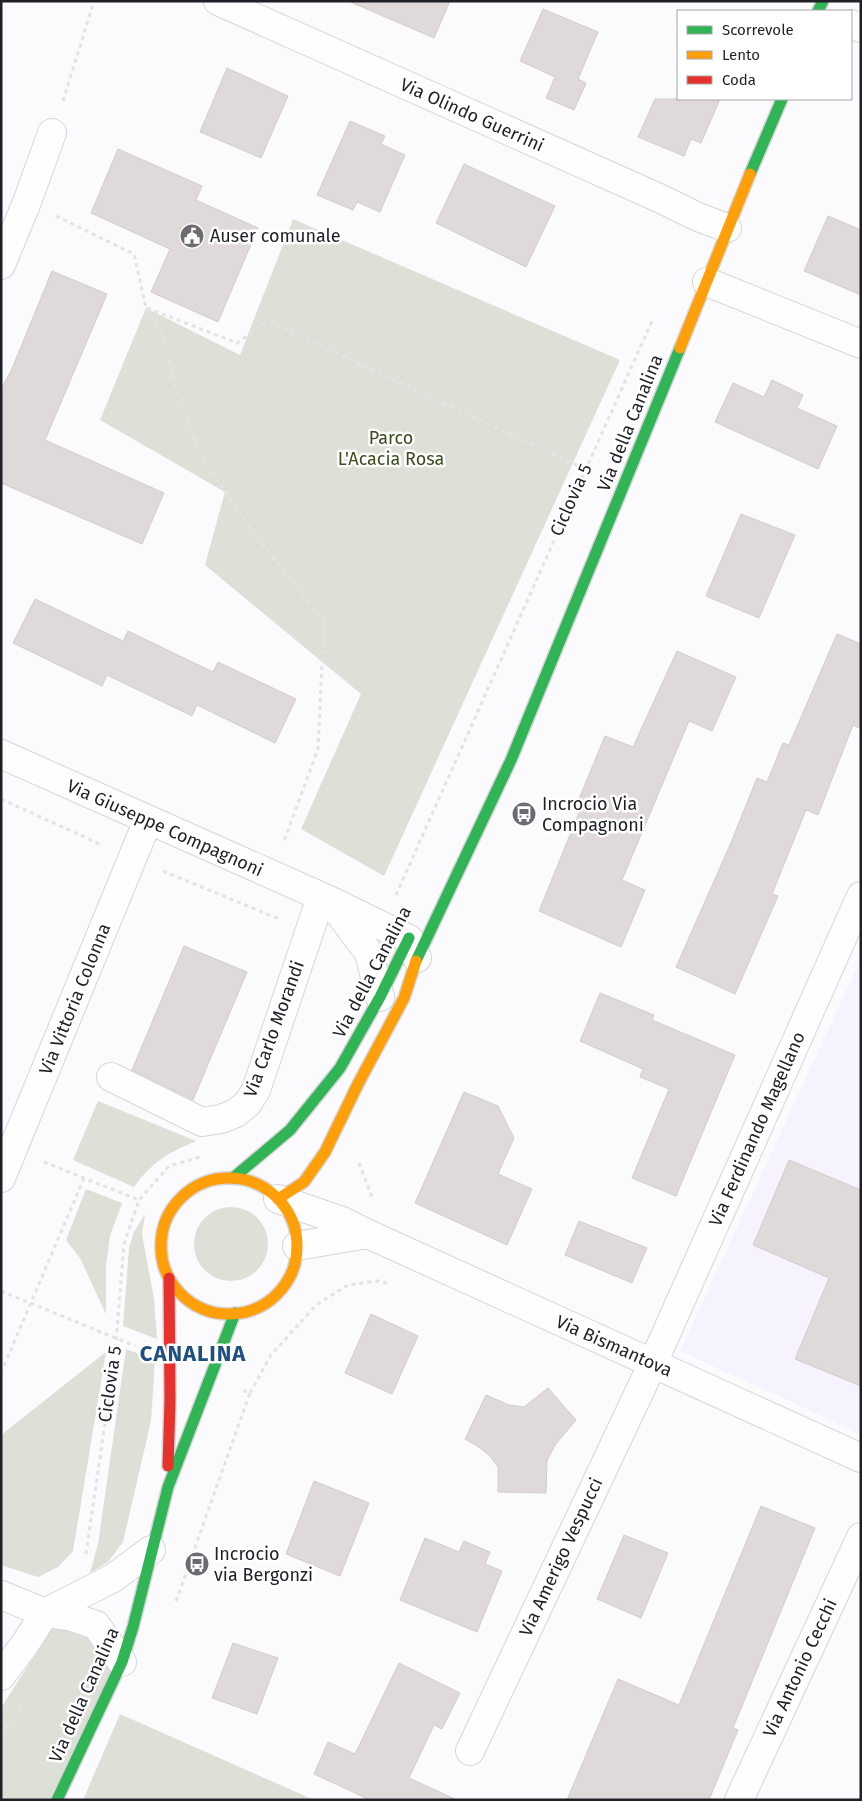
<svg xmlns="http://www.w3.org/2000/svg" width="862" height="1801" font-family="'Fira Sans',sans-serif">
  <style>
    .built { fill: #f6f3fe }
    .green { fill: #dce0d6 }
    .building { fill: #dfdad9; stroke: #d2cdcc }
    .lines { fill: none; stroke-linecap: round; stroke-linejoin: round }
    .street-casing { stroke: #d7d5da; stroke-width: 30 }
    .fast-casing { stroke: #d7d5da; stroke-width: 14 }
    .slow-casing { stroke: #d7d5da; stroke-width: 14 }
    .jam-casing { stroke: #d7d5da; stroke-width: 14 }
    .path { stroke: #e3e3e3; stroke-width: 3; stroke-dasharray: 4 4; stroke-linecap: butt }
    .street { stroke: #fefeff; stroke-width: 28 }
    .fast { stroke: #30b455; stroke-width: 11 }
    .slow { stroke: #ff9f0a; stroke-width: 11 }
    .jam { stroke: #e5322d; stroke-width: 11 }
    .labels { text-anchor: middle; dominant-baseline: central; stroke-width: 5; stroke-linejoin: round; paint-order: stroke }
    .street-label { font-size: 18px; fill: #201e26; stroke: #fff }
    .poi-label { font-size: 18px; fill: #201e26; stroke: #fff; text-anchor: start }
    .park-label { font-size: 18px; fill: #3b4c1d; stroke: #fff }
    .district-label { font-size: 22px; font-weight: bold; letter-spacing: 1px; fill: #1d4f82; stroke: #fff }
  </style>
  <rect width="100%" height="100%" fill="#fbfafc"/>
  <path class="built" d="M 861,959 L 861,1434 L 680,1351 Z"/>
  <g class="green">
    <path d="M 293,219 L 620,360 L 384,876 L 301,829 L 361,694 L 205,565 L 225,492 L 100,420 L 146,308 L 240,355 Z"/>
    <path d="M 98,1101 L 196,1141 C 168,1153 152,1162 134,1187 L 73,1160 Z"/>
    <path d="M 86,1189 L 122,1203 L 110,1236 L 106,1266 L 106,1314 L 80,1258 L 66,1240 Z"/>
    <circle cx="231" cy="1244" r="37"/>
    <path d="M 145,1214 L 142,1234 L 154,1299 L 157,1339 L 123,1326 L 129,1248 L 134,1232 Z"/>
    <path d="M 126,1349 L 155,1360 L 151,1421 L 123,1542 L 108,1562 L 90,1573 L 98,1544 Z"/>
    <path d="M 106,1352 L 73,1551 L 58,1567 L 38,1577 L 1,1565 L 1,1435 Z"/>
    <path d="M 70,1617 L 118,1665 L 59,1800 L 1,1800 L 1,1708 L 54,1625 Z"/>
    <path d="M 120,1714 L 314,1800 L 83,1800 Z"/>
  </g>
  <g class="building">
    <path d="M 348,1 L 450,1 L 434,38 Z"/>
    <path d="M 543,9 L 598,32 L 578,79 L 586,83 L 574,110 L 546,98 L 555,77 L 520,61 Z"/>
    <path d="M 227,68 L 288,96 L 261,158 L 200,132 Z"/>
    <path d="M 655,99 L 720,99 L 701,143 L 691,139 L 684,156 L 638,137 Z"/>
    <path d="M 350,121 L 385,136 L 381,144 L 405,155 L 380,212 L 357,202 L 353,210 L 317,195 Z"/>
    <path d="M 118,149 L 202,186 L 196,200 L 258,228 L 218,322 L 151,292 L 170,249 L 91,213 Z"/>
    <path d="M 464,164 L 555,206 L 526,267 L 436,223 Z"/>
    <path d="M 828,216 L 861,230 L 861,295 L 804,271 Z"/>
    <path d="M 52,271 L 107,294 L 45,440 L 164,493 L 142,544 L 1,483 L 1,389 L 11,371 Z"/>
    <path d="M 772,380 L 803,395 L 797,408 L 837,426 L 818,469 L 715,422 L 733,383 L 764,397 Z"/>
    <path d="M 741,514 L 795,535 L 759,618 L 706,596 Z"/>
    <path d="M 35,599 L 123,641 L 128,631 L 213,672 L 218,662 L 296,699 L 275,743 L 197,705 L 192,716 L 107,675 L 102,686 L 13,643 Z"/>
    <path d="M 837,634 L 861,644 L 861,729 L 853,725 L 818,815 L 806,810 L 772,894 L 778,896 L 735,994 L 676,967 L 730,845 L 757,778 L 767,782 L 783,743 L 789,745 Z"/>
    <path d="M 677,651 L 736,677 L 712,731 L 689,721 L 622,880 L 645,890 L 621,947 L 539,911 L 581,808 L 576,806 L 605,736 L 633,747 Z"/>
    <path d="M 184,946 L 247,972 L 193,1100 L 132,1070 Z"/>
    <path d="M 600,993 L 654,1015 L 652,1020 L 735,1055 L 676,1196 L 632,1178 L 669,1089 L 640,1077 L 643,1069 L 580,1041 Z"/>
    <path d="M 464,1092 L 498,1106 L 514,1138 L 498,1174 L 532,1189 L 507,1245 L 415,1203 Z"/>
    <path d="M 789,1160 L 861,1190 L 861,1386 L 795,1359 L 829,1278 L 753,1245 Z"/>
    <path d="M 579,1221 L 647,1248 L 632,1283 L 565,1255 Z"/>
    <path d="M 371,1314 L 418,1336 L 392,1394 L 345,1373 Z"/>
    <path d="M 548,1388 L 576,1420 L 555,1445 L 547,1461 L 546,1493 L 498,1492 L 498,1467 L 490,1456 L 479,1447 L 465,1439 L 486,1395 L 509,1405 L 524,1407 Z"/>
    <path d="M 314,1481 L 369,1503 L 340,1576 L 286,1554 Z"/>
    <path d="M 761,1506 L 815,1528 L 733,1728 L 738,1730 L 709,1800 L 567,1800 L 618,1679 L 679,1705 Z"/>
    <path d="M 624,1535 L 668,1553 L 641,1618 L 597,1599 Z"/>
    <path d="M 425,1538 L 459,1552 L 464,1541 L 490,1552 L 485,1564 L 502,1571 L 477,1632 L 400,1600 Z"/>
    <path d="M 233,1643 L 278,1658 L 257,1714 L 212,1698 Z"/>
    <path d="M 399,1663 L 460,1693 L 442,1729 L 434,1725 L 409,1778 L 457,1800 L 370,1800 L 314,1774 L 328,1742 L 355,1754 Z"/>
  </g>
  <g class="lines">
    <defs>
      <g id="street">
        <path d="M 218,1 L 659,198 L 698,217 L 727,228"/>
        <path d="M 851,24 L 861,28"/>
        <path d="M 1,265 L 27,202 L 52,133"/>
        <path d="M 707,282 L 861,344"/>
        <path d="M 1,754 L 329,900 L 409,939 L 417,958"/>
        <path d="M 333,905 L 369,953 L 380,997"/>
        <path d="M 111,1077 L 202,1122 L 221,1119 L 236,1113 L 248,1103 L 256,1090 L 321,897"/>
        <path d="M 1,1178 L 148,820"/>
        <path d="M 278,1199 L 342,1221 L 368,1234 L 861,1458"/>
        <path d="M 297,1246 L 368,1234"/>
        <path d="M 1,1595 L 45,1613 L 69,1616 L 96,1625 L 122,1662"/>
        <path d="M 45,1613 L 113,1578 L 151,1550"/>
        <path d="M 1,1676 L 25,1644 L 45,1613"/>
        <path d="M 470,1751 L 653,1363 L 861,896"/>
        <path d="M 739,1800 L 861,1537"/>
      </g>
      <g id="fast">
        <path d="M 818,11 L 823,1"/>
        <path d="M 750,174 L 782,99"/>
        <path d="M 416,961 L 511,760 L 680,348"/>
        <path d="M 233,1178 L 290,1130 L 340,1068 L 380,997 L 409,938"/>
        <path d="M 57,1800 L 122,1662 L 133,1627 L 168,1487 L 235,1313"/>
      </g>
      <g id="slow">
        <path d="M 680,348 L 750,174"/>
        <circle cx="229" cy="1246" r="68"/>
        <path d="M 278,1199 L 304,1182 L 325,1152 L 358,1084 L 404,998 L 416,961"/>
      </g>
      <path id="jam" d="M 168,1466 L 170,1400 L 169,1278"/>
    </defs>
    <use href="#street" class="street-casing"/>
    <use href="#fast" class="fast-casing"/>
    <use href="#slow" class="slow-casing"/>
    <use href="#jam" class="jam-casing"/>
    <g class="path">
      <path d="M 63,101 L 94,1"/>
      <path d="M 56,216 L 134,254 L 146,308 L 164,338 L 174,382 L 199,452 L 254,534 L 324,621 L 318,749 L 283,844"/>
      <path d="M 147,308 L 237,343 L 268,321 L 585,469"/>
      <path d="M 1,799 L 102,845"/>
      <path d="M 163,871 L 279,919"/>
      <path d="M 396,895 L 652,321"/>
      <path d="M 44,1162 L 139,1200"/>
      <path d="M 359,1163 L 372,1197"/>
      <path d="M 1,1291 L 135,1346"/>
      <path d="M 1,1373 L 84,1178"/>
      <path d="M 250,1393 L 271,1355 L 316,1305 L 348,1285 L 377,1281 L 391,1284"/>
      <path d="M 86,1554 L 115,1354 L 124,1244 L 139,1200 L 169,1166 L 200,1157"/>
      <path d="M 176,1601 L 250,1393 L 242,1390"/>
      <path d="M 1,1735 L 26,1701"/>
    </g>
    <use href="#street" class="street"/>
    <use href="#fast" class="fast"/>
    <use href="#slow" class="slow"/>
    <use href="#jam" class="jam"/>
  </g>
  <defs>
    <symbol id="civic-disc" viewBox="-11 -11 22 22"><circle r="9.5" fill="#6d6b71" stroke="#fff"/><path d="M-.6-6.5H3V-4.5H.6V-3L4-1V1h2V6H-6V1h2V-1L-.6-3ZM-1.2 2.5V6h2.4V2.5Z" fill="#fff"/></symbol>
    <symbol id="bus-disc" viewBox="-11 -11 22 22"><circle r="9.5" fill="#6d6b71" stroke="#fff"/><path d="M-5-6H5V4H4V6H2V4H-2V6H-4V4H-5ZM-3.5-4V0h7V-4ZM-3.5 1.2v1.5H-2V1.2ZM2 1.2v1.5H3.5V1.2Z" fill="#fff"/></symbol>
  </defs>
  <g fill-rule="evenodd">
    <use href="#civic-disc" x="178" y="222" width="28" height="28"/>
    <use href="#bus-disc" x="510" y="800" width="28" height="28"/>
    <use href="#bus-disc" x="183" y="1550" width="28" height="28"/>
  </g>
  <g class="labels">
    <g class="street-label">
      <text transform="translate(472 115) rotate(24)">Via Olindo Guerrini</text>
      <text transform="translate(630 423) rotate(-68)">Via della Canalina</text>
      <text transform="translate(571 500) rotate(-66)">Ciclovia 5</text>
      <text transform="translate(165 828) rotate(24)">Via Giuseppe Compagnoni</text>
      <text transform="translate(372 972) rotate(-62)">Via della Canalina</text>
      <text transform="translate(75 999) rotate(-68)">Via Vittoria Colonna</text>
      <text transform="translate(274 1029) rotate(-70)">Via Carlo Morandi</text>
      <text transform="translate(757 1129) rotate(-66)">Via Ferdinando Magellano</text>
      <text transform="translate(614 1346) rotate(24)">Via Bismantova</text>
      <text transform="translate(110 1384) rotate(-82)">Ciclovia 5</text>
      <text transform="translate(561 1557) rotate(-65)">Via Amerigo Vespucci</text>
      <text transform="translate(800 1668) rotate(-65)">Via Antonio Cecchi</text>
      <text transform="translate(84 1695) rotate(-66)">Via della Canalina</text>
    </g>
    <g class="poi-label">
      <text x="210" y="236">Auser comunale</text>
      <text x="542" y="804">Incrocio Via<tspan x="542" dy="21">Compagnoni</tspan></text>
      <text x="214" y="1554">Incrocio<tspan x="214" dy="21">via Bergonzi</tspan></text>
    </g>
    <g class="park-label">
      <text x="391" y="438">Parco<tspan x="391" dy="21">L'Acacia Rosa</tspan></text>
    </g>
    <g class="district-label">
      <text x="193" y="1353">CANALINA</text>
    </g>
  </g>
  <rect width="862" height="1801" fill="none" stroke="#201e26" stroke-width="5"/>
  <rect x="677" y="10" width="175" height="90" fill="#ffffff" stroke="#a6a5a8"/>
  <rect x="687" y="26" width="25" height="8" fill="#30b455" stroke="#a6a5a8"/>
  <text x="722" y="35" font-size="15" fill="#201e26">Scorrevole</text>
  <rect x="687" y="51" width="25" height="8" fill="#ff9f0a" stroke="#a6a5a8"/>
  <text x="722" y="60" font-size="15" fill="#201e26">Lento</text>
  <rect x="687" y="76" width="25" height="8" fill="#e5322d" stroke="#a6a5a8"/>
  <text x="722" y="85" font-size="15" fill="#201e26">Coda</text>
</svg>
